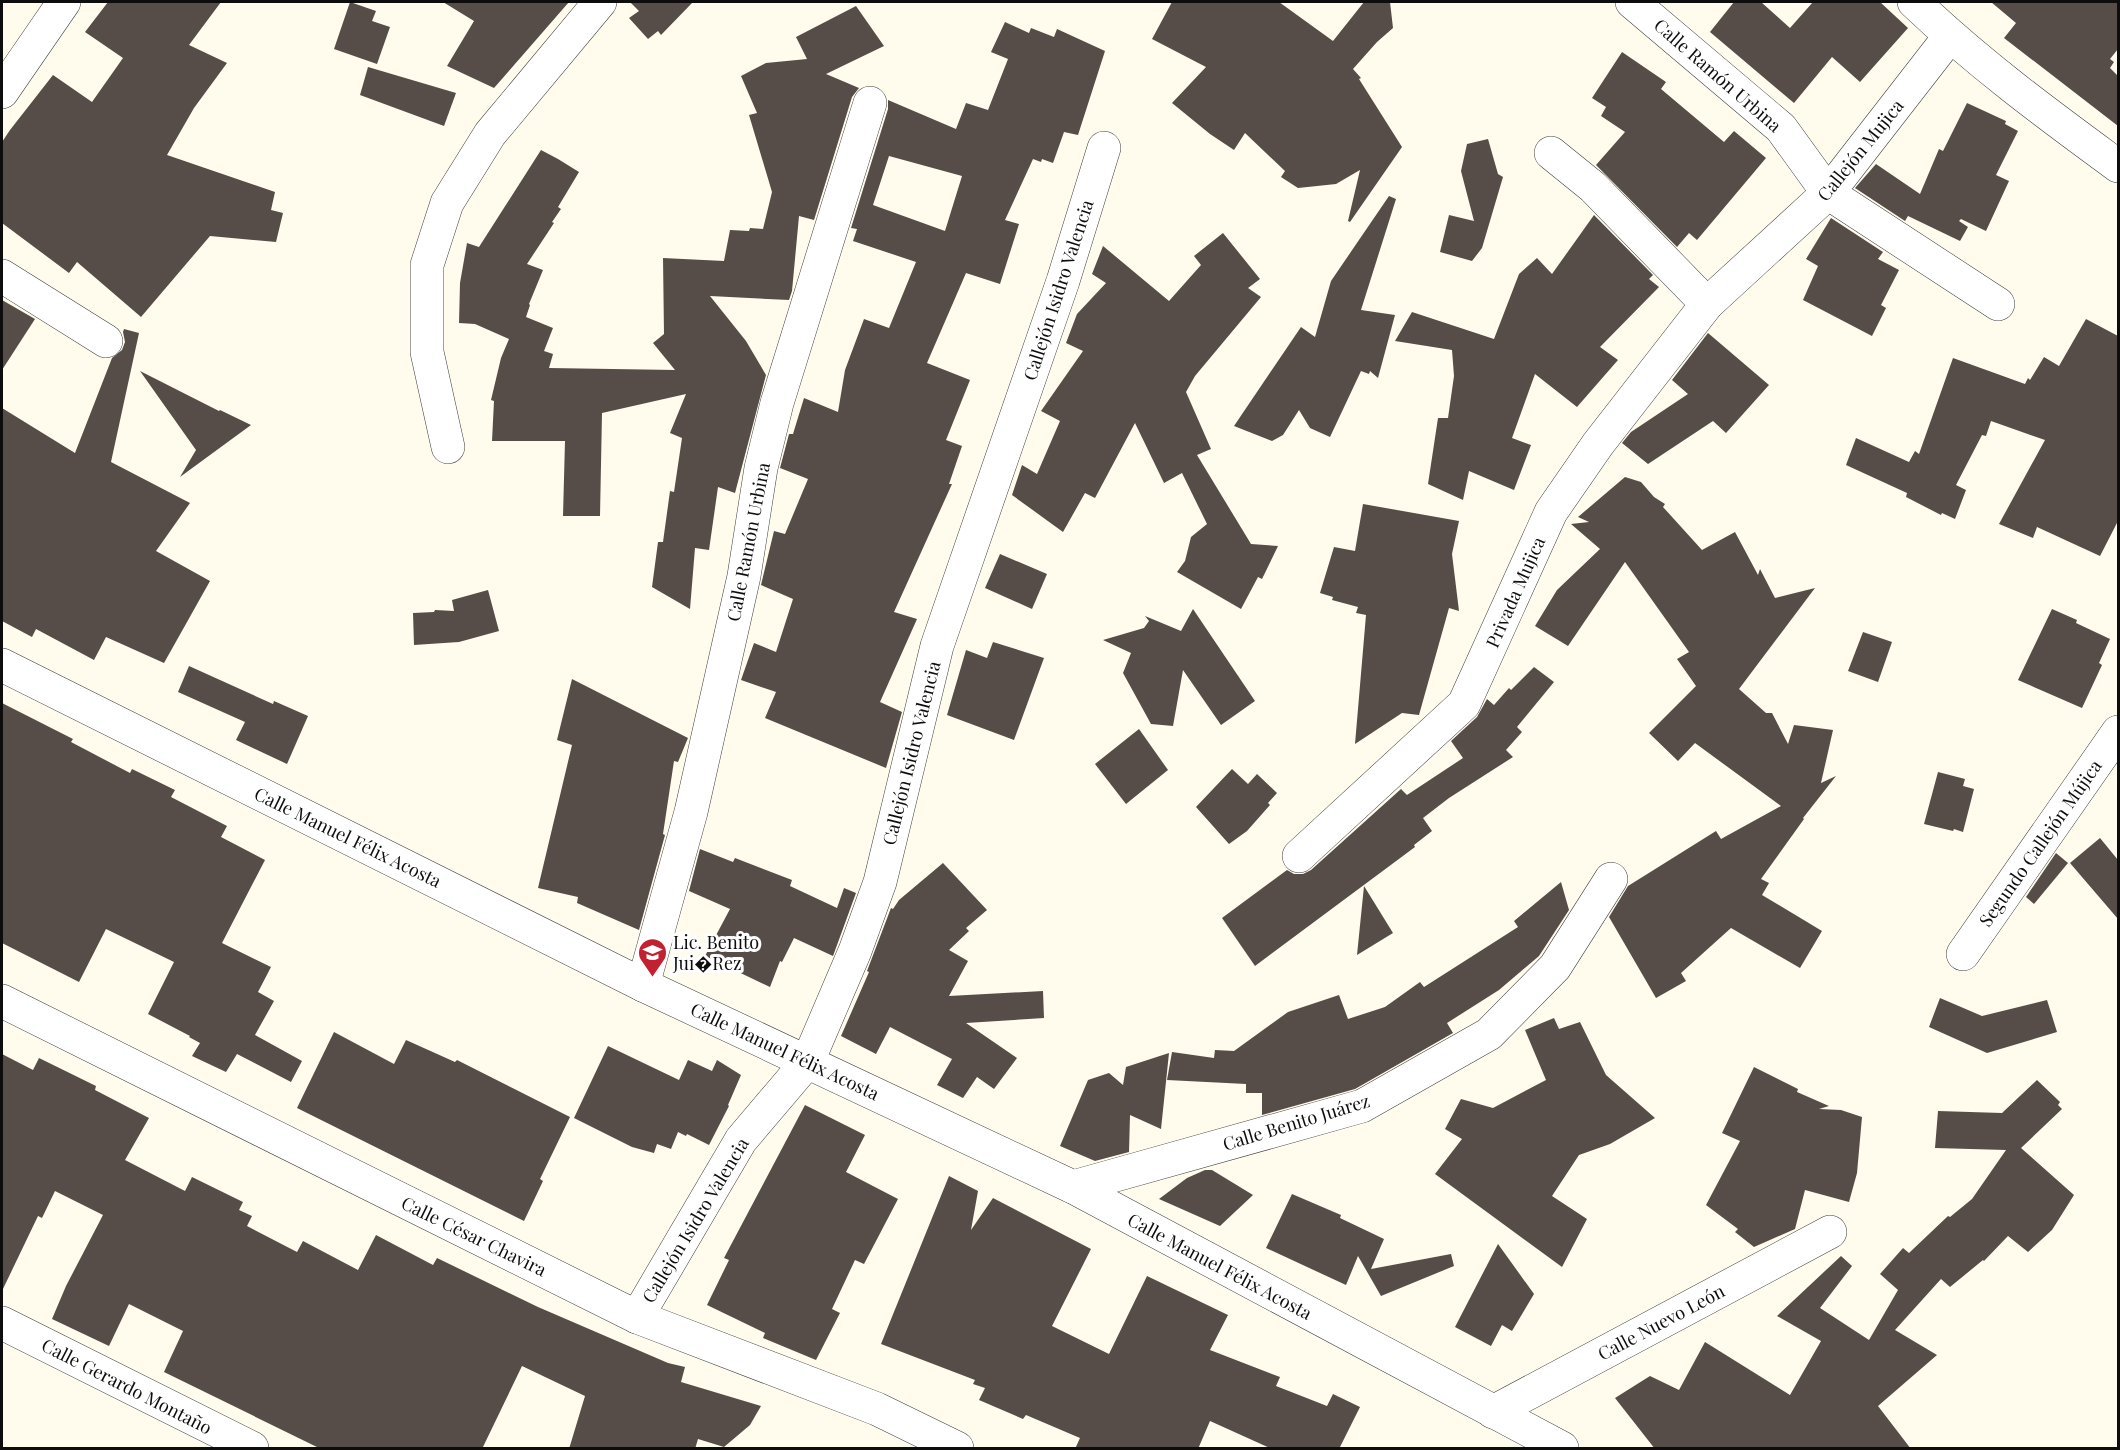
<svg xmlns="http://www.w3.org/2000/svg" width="2120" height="1450" font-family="'Playfair Display',serif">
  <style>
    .building { fill: #564d49; fill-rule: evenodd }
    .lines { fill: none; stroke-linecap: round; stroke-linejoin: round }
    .minor-casing { stroke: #404040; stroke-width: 34 }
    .minor { stroke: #fff; stroke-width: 33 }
    .labels { text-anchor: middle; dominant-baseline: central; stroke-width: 6; stroke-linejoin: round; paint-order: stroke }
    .street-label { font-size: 18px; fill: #0d0d0d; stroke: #fff }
    .poi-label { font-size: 18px; fill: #0d0d0d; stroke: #fff; text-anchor: start }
  </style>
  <rect width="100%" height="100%" fill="#fffbed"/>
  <g class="building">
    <path d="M 108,2 L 221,2 L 189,45 L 227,63 L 194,108 L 167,155 L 275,192 L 271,210 L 283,213 L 276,242 L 210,236 L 141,317 L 77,262 L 69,273 L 2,223 L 2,142 L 10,130 L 53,75 L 92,102 L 123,58 L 85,32 Z"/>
    <path d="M 350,2 L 376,11 L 372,21 L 390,27 L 377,64 L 334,49 Z"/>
    <path d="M 443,2 L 569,2 L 494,88 L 447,66 L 474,21 Z"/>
    <path d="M 630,2 L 693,2 L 661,35 L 658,31 L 648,39 L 629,18 L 639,11 Z"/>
    <path d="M 1172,2 L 1279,2 L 1333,41 L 1364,2 L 1390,2 L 1393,28 L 1377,42 L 1353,69 L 1361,78 L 1359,79 L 1402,147 L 1350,222 L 1348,221 L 1360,170 L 1336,184 L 1298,188 L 1281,177 L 1285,171 L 1245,133 L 1234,150 L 1210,134 L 1172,103 L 1206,67 L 1152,39 Z"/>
    <path d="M 1734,2 L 1761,2 L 1790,28 L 1813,2 L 1880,2 L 1908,28 L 1860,82 L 1832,57 L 1794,103 L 1710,32 Z"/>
    <path d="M 1991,2 L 2118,2 L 2118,49 L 2110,59 L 2114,62 L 2110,68 L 2118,76 L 2118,126 L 2004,38 L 2016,23 Z"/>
    <path d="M 856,6 L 884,46 L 826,74 L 859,88 L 852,97 L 814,220 L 799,216 L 792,291 L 789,300 L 710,296 L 746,341 L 766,375 L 735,493 L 718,487 L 709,550 L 695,548 L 690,609 L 652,587 L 658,542 L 663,542 L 670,491 L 674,492 L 682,438 L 670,433 L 686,394 L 602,413 L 600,516 L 563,516 L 565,441 L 492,441 L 494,401 L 491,400 L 501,358 L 509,339 L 475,324 L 459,323 L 460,283 L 467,243 L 479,247 L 541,150 L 558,159 L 579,172 L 558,207 L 561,209 L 552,222 L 554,223 L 527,264 L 543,270 L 529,304 L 530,305 L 526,317 L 553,328 L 544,351 L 553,354 L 549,368 L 675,370 L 653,343 L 664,334 L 663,258 L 724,261 L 730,230 L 749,231 L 750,228 L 763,229 L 772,192 L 749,115 L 757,113 L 741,76 L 766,63 L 807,59 L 796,37 Z"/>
    <path d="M 1005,22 L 1029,33 L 1031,28 L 1054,37 L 1057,29 L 1105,51 L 1078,135 L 1064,132 L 1053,163 L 1042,159 L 1041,162 L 1033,159 L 1005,220 L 1019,224 L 1000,284 L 966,273 L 927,363 L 970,380 L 946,440 L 962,446 L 949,484 L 952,484 L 894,612 L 917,619 L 880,702 L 902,712 L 886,768 L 765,718 L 776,692 L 741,680 L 754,643 L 776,652 L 793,599 L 761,585 L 774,531 L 785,534 L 808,479 L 780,468 L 789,434 L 793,434 L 804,398 L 838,412 L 845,370 L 864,319 L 889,328 L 916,262 L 853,241 L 857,229 L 851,228 L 888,109 L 888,100 L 956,129 L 966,103 L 988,110 L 1008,59 L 991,52 ZM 889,156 L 962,176 L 945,231 L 873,205 Z"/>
    <path d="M 1622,52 L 1666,82 L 1661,89 L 1724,142 L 1734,131 L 1766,158 L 1697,240 L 1689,233 L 1677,247 L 1596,165 L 1625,132 L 1601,116 L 1606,107 L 1592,98 Z"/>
    <path d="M 368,67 L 456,93 L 444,126 L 360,95 Z"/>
    <path d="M 1967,103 L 2006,121 L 2005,124 L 2018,131 L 1996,175 L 2009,181 L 1986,231 L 1961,219 L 1959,221 L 1968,227 L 1960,241 L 1908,216 L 1905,221 L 1855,188 L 1876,164 L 1920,194 L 1939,149 L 1943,151 Z"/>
    <path d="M 1488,139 L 1498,174 L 1503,177 L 1482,248 L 1472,261 L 1440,252 L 1449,215 L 1474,221 L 1461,171 L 1467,144 Z"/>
    <path d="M 1389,196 L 1396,199 L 1361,310 L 1395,315 L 1378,378 L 1370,371 L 1369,374 L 1361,371 L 1330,437 L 1310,428 L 1299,410 L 1283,435 L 1272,441 L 1234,426 L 1301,327 L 1315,337 L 1331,281 Z"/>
    <path d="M 1594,215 L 1653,275 L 1649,279 L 1659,287 L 1600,347 L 1618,360 L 1577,407 L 1535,374 L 1512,438 L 1531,445 L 1514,490 L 1469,471 L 1463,500 L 1428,484 L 1438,418 L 1448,418 L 1454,376 L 1452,350 L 1395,341 L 1412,312 L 1494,339 L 1519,274 L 1537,258 L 1552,274 Z"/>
    <path d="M 1831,218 L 1883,252 L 1878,259 L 1899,270 L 1881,305 L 1886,308 L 1872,336 L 1803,300 L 1818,266 L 1806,259 Z"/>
    <path d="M 1223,233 L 1260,279 L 1248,288 L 1261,297 L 1195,376 L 1186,392 L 1211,449 L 1197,455 L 1251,544 L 1278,546 L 1262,579 L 1258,577 L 1241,609 L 1177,572 L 1185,561 L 1191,537 L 1207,524 L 1182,473 L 1164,483 L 1135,423 L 1095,498 L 1085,493 L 1063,532 L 1012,495 L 1022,465 L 1037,474 L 1060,421 L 1041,411 L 1083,351 L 1066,343 L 1077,314 L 1106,283 L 1092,274 L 1103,246 L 1169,301 L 1201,265 L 1194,256 Z"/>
    <path d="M 2,300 L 35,319 L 2,370 Z"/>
    <path d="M 2086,319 L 2118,336 L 2118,521 L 2100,556 L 2037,527 L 2033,538 L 1999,524 L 2045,440 L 1991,421 L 1986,436 L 1982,435 L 1956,485 L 1966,490 L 1955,519 L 1942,513 L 1941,515 L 1906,497 L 1907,493 L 1846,465 L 1856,438 L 1909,462 L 1915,451 L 1919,454 L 1953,358 L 2025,384 L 2028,378 L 2030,380 L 2044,357 L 2059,366 Z"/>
    <path d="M 124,329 L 139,333 L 111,462 L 190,503 L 156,551 L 210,581 L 164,663 L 106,637 L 94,660 L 36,629 L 32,637 L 2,621 L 2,408 L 75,453 L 112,358 L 122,350 L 125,342 L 123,332 Z"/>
    <path d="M 1708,333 L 1769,385 L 1726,433 L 1713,421 L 1648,464 L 1622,443 L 1631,432 L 1688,394 L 1672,380 Z"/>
    <path d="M 140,371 L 219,411 L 220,410 L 251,425 L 180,477 L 196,450 Z"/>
    <path d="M 1625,477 L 1641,482 L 1654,497 L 1665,504 L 1663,507 L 1702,550 L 1735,532 L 1758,575 L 1760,569 L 1775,598 L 1815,588 L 1739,689 L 1766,713 L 1772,713 L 1788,744 L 1794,725 L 1833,730 L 1821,783 L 1836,776 L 1803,818 L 1804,819 L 1761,879 L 1769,883 L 1762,895 L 1822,931 L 1800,968 L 1731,928 L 1681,973 L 1686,981 L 1656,998 L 1609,917 L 1628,886 L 1716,831 L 1721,839 L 1781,806 L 1695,743 L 1678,761 L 1649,733 L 1696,686 L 1677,659 L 1689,652 L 1625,562 L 1568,646 L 1535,626 L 1557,590 L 1600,549 L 1571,524 L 1589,522 L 1578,517 Z"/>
    <path d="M 1363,504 L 1459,521 L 1452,554 L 1459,611 L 1449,608 L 1419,715 L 1402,713 L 1355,744 L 1366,615 L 1356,613 L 1358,607 L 1332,600 L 1333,597 L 1320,593 L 1334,547 L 1355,551 Z"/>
    <path d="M 1000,554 L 1047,574 L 1032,609 L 985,588 Z"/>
    <path d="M 488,590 L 499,631 L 459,642 L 414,645 L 413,613 L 434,612 L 435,610 L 454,611 L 452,600 Z"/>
    <path d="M 1193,609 L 1255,701 L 1221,725 L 1183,670 L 1173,726 L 1151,724 L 1123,673 L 1131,653 L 1103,640 L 1144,628 L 1149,621 L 1145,616 L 1181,631 Z"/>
    <path d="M 2052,609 L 2077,620 L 2076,623 L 2110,639 L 2099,663 L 2102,665 L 2082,708 L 2018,680 Z"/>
    <path d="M 1863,632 L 1892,642 L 1878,682 L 1848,671 Z"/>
    <path d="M 993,642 L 1044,658 L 1014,740 L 947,715 L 966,650 L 987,658 Z"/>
    <path d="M 189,666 L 273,704 L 274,701 L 308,716 L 287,764 L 236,740 L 245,722 L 178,692 Z"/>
    <path d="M 1534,667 L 1554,682 L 1517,727 L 1522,732 L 1506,750 L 1513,757 L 1449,798 L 1423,818 L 1432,831 L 1414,845 L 1415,847 L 1255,966 L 1222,918 L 1287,870 L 1294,874 L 1303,874 L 1311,870 L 1401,789 L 1407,795 L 1463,758 L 1451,741 L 1477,717 L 1487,699 L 1494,705 L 1509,688 L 1511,690 Z"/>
    <path d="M 572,679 L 688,738 L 678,762 L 674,761 L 663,834 L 665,835 L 639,930 L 577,903 L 578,897 L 538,888 L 572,745 L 557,740 Z"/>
    <path d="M 2,703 L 73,739 L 71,742 L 130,773 L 132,769 L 175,790 L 171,797 L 227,826 L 221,837 L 265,860 L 222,943 L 271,967 L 258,992 L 274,1001 L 255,1035 L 302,1061 L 291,1082 L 237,1054 L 226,1072 L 192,1056 L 200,1043 L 189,1037 L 190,1036 L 148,1014 L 174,962 L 106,929 L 79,982 L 2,943 Z"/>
    <path d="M 1139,729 L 1168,770 L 1126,804 L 1095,764 Z"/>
    <path d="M 1232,769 L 1248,784 L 1257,774 L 1277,793 L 1268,803 L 1270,805 L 1247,831 L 1229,844 L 1196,807 Z"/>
    <path d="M 1938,772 L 1965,779 L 1963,786 L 1974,789 L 1963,832 L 1954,829 L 1953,831 L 1924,824 Z"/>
    <path d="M 2100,838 L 2118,860 L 2118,919 L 2070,863 Z"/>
    <path d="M 700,849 L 733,862 L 735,858 L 792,880 L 790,886 L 837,908 L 844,888 L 856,893 L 833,956 L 794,938 L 782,962 L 780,961 L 770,987 L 705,956 L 730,909 L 689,891 Z"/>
    <path d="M 2056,853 L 2068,863 L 2034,904 L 2026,897 Z"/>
    <path d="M 943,863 L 987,910 L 966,928 L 969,931 L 949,950 L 968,961 L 949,996 L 1043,991 L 1044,1018 L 966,1023 L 1017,1058 L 994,1089 L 977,1077 L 963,1098 L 937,1085 L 952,1059 L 890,1027 L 876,1054 L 841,1036 L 869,972 L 867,971 L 891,908 L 893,909 L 899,900 Z"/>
    <path d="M 1561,882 L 1569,910 L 1539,956 L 1499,990 L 1447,1023 L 1453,1033 L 1355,1089 L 1262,1115 L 1262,1093 L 1246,1093 L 1246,1084 L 1167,1080 L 1172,1052 L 1214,1058 L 1215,1050 L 1234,1051 L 1288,1012 L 1339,995 L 1348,1019 L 1385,1007 L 1420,982 L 1424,987 L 1518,927 L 1514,921 Z"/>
    <path d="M 1364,886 L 1393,933 L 1357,955 Z"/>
    <path d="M 1940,998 L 1982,1016 L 2047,1000 L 2057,1032 L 1987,1053 L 1929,1027 Z"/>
    <path d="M 1554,1018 L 1559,1029 L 1580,1022 L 1606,1075 L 1655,1118 L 1610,1144 L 1579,1155 L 1552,1196 L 1587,1219 L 1562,1267 L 1435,1174 L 1462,1139 L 1445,1129 L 1461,1099 L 1493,1108 L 1546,1080 L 1525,1030 Z"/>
    <path d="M 334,1032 L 394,1064 L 406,1040 L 455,1062 L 457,1060 L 570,1117 L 540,1179 L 543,1181 L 524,1221 L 297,1108 Z"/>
    <path d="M 608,1046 L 679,1080 L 688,1060 L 712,1071 L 717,1060 L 741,1075 L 728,1105 L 729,1106 L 709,1145 L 687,1134 L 686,1136 L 678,1132 L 671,1149 L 657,1144 L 654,1153 L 632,1147 L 574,1118 Z"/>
    <path d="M 1169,1053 L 1161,1129 L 1130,1115 L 1129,1152 L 1095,1161 L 1060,1146 L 1088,1080 L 1109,1073 L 1123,1085 L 1126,1067 Z"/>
    <path d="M 2,1054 L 33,1070 L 39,1058 L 96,1086 L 95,1090 L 149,1118 L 125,1160 L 185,1191 L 192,1177 L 243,1202 L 239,1210 L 252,1216 L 247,1226 L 297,1252 L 303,1241 L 358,1270 L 376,1235 L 433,1265 L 437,1258 L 538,1307 L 668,1363 L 685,1367 L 681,1382 L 761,1406 L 750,1425 L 724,1447 L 698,1439 L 695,1449 L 569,1449 L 585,1396 L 522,1366 L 482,1449 L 321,1449 L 164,1372 L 183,1331 L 129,1304 L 109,1346 L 52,1319 L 66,1286 L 103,1215 L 55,1191 L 42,1218 L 38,1216 L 2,1291 Z"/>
    <path d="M 1754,1067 L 1798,1089 L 1797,1092 L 1829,1106 L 1819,1109 L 1841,1110 L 1862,1117 L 1857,1173 L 1849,1202 L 1805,1190 L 1795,1229 L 1754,1247 L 1735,1232 L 1738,1229 L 1706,1205 L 1740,1141 L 1722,1133 Z"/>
    <path d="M 2037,1080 L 2060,1102 L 2058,1105 L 2062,1109 L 2021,1148 L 2074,1195 L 2052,1230 L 2028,1252 L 2008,1236 L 1984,1261 L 1983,1260 L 1950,1287 L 1941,1279 L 1895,1330 L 1937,1355 L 1878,1406 L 1911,1449 L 1655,1449 L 1615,1398 L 1650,1376 L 1679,1390 L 1705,1342 L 1790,1395 L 1821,1341 L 1777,1316 L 1841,1256 L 1852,1266 L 1820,1308 L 1869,1340 L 1898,1290 L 1880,1274 L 1903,1248 L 1909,1253 L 1948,1216 L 1950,1217 L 1972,1199 L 2006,1150 L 1935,1148 L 1938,1111 L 2002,1113 Z"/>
    <path d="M 805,1105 L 865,1135 L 846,1172 L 898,1199 L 864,1264 L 855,1260 L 832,1309 L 840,1313 L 816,1360 L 763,1338 L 765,1333 L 707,1305 L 729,1260 L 724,1258 Z"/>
    <path d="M 1205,1170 L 1212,1170 L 1253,1195 L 1220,1226 L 1159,1199 L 1187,1178 Z"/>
    <path d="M 949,1176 L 978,1191 L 971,1230 L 993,1198 L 1091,1249 L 1052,1326 L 1109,1354 L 1147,1276 L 1228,1315 L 1210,1350 L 1280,1377 L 1276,1386 L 1327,1406 L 1333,1394 L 1360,1407 L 1339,1449 L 1272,1449 L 1210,1421 L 1198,1449 L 1075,1449 L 1080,1438 L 1026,1415 L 1023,1419 L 979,1400 L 985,1388 L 973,1384 L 975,1380 L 881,1344 Z"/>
    <path d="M 1292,1194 L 1341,1215 L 1340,1218 L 1384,1239 L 1371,1269 L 1451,1254 L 1454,1266 L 1381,1296 L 1358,1256 L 1346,1285 L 1266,1248 Z"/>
    <path d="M 1498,1244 L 1534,1294 L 1512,1331 L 1502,1325 L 1491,1346 L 1455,1327 Z"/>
  </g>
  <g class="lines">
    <defs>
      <g id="minor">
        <path d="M 1632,2 L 1781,128 L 1828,193 L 1998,304"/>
        <path d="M 1914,2 C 1978,63 2047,114 2118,166"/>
        <path d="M 2,92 L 64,2"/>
        <path d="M 1551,153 L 1593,187 L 1707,304"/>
        <path d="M 2,276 L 106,341"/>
        <path d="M 448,447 L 427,352 L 427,265 L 447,203 L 490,134 L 600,2"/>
        <path d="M 2,665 L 643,985 L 1073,1187 L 1562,1448"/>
        <path d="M 1299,856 L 1464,704 L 1551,512 L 1598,444 L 1707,304 L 1828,193 L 1950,36"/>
        <path d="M 1963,954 L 2118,732"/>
        <path d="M 643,985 L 691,812 L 744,576 L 761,468 L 777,403 L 870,103"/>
        <path d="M 2,1001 L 637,1317 L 877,1409 L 957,1448"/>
        <path d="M 1073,1187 L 1362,1106 L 1489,1034 L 1555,967 L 1611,879"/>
        <path d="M 637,1317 L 741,1140 L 808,1061 L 855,951 L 880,882 L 937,646 L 1063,281 L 1104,148"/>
        <path d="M 2,1323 L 252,1448"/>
        <path d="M 1493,1412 L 1830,1232"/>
      </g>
    </defs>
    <use href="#minor" class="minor-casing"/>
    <use href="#minor" class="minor"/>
  </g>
  <defs>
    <symbol id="school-pin" viewBox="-11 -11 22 30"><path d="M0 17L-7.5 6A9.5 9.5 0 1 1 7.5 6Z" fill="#c12131" stroke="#fff"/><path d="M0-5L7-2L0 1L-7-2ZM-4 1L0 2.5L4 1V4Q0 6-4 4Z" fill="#fff"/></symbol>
  </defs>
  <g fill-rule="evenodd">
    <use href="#school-pin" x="636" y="936" width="33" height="45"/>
  </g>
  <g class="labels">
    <g class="street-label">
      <text transform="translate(1718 75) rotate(41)">Calle Ramón Urbina</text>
      <text transform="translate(1860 150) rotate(-51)">Callejón Mujica</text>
      <text transform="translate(1058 290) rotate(-72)">Callejón Isidro Valencia</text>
      <text transform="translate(748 542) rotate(-79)">Calle Ramón Urbina</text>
      <text transform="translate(1515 592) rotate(-66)">Privada Mujica</text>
      <text transform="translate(911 753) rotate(-76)">Callejón Isidro Valencia</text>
      <text transform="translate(348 837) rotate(26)">Calle Manuel Félix Acosta</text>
      <text transform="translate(2040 843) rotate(-55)">Segundo Callejón Mújica</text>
      <text transform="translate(785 1051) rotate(25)">Calle Manuel Félix Acosta</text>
      <text transform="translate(1296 1122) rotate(-17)">Calle Benito Juárez</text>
      <text transform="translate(695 1220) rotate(-59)">Callejón Isidro Valencia</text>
      <text transform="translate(474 1236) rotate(26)">Calle César Chavira</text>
      <text transform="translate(1220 1266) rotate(28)">Calle Manuel Félix Acosta</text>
      <text transform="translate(1661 1322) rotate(-28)">Calle Nuevo León</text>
      <text transform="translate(127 1386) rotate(27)">Calle Gerardo Montaño</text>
    </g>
    <g class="poi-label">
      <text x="673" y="942">Lic. Benito<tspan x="673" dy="21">Jui�Rez</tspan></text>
    </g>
  </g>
  <rect width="2120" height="1450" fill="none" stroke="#0d0d0d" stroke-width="6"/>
</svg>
